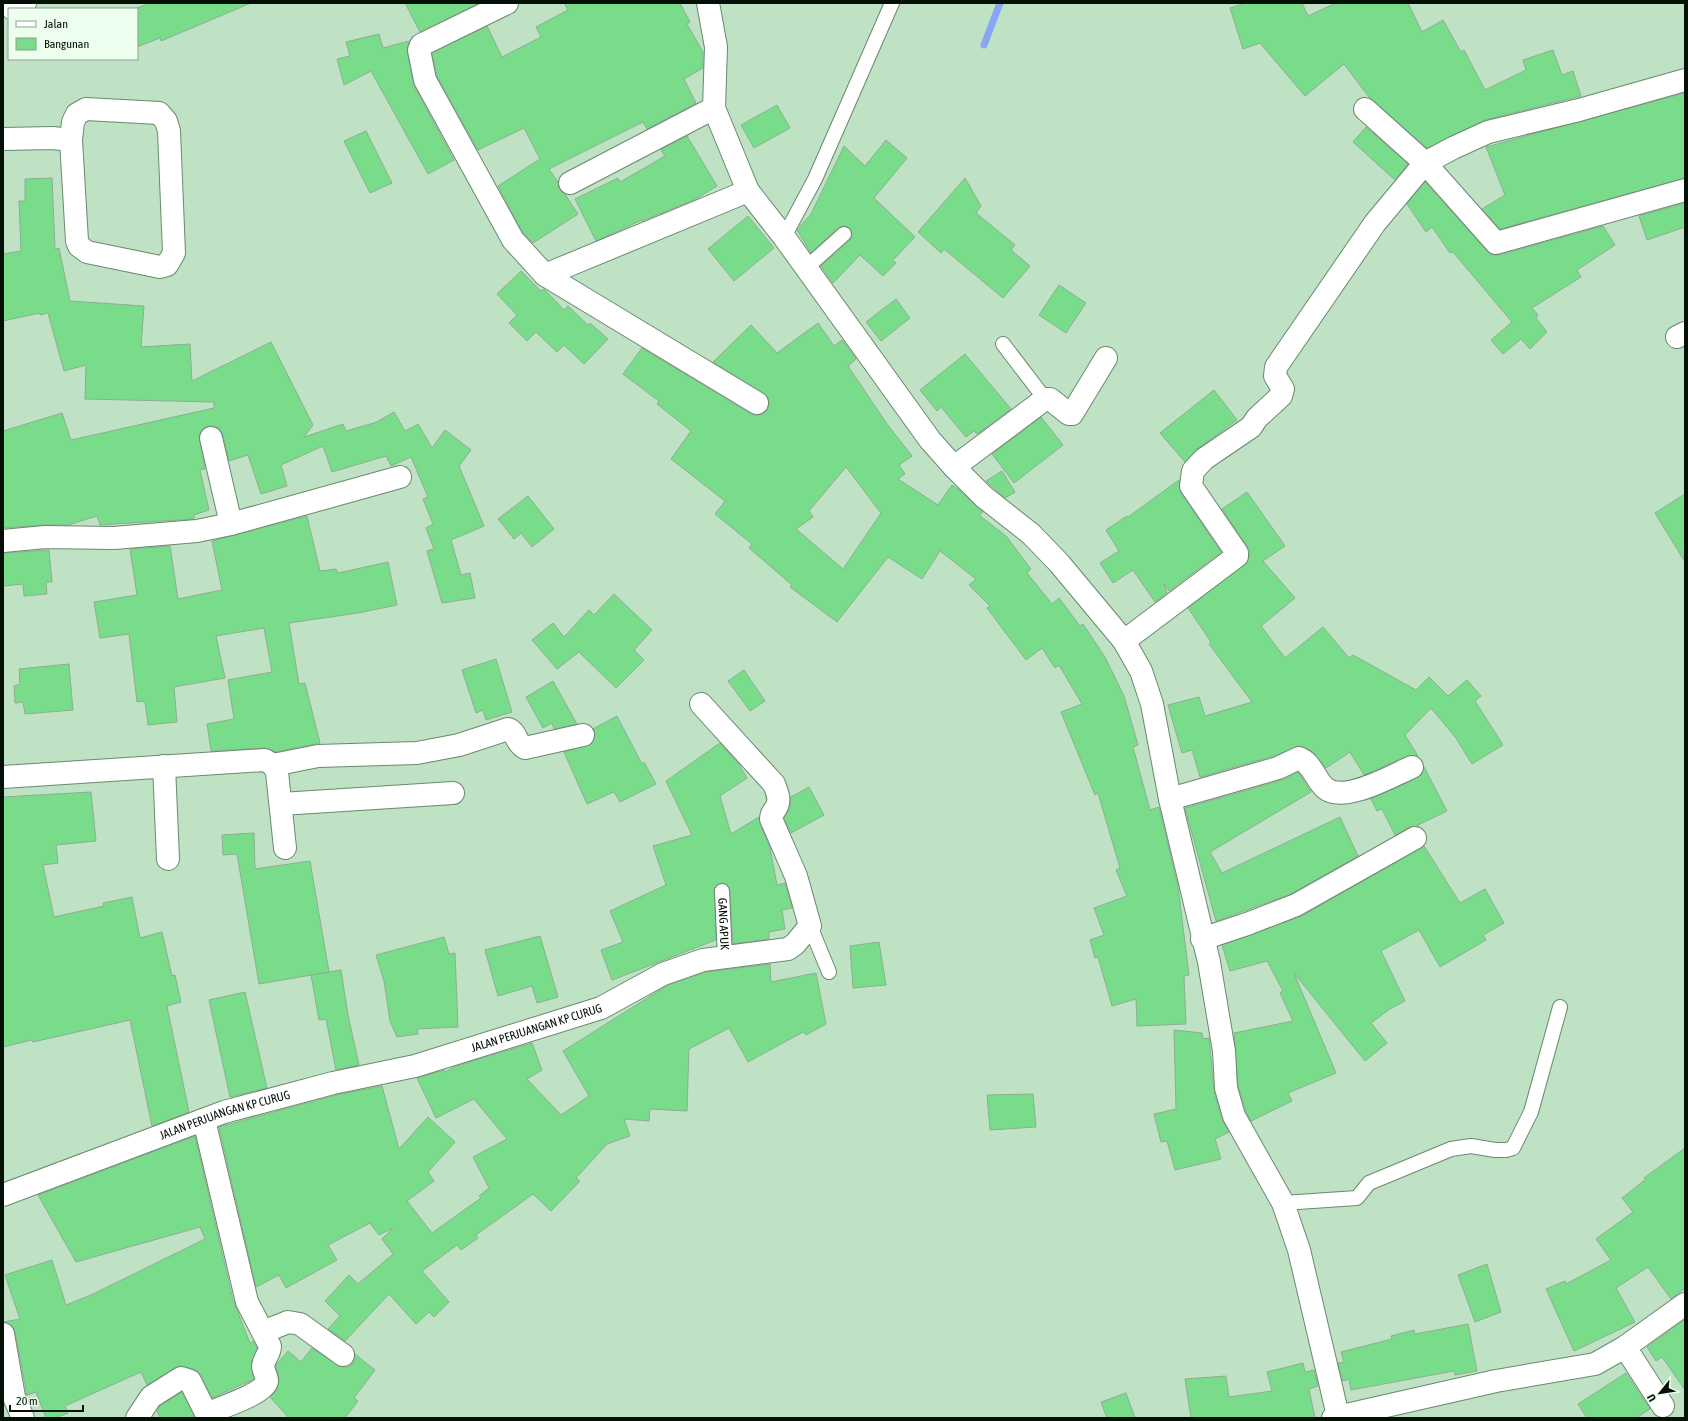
<svg xmlns="http://www.w3.org/2000/svg" width="1688" height="1421" font-family="'Asap Condensed',sans-serif">
  <style>
    .lines { fill: none; stroke-linecap: round; stroke-linejoin: round }
    .stream { stroke: #89a5f3; stroke-width: 7 }
    .building { fill: #78dc8b; stroke: #8caf91; fill-rule: evenodd }
    .service-casing { stroke: #688a6d; stroke-width: 16 }
    .minor-casing { stroke: #688a6d; stroke-width: 24 }
    .service { stroke: #fff; stroke-width: 14 }
    .minor { stroke: #fff; stroke-width: 22 }
    .labels { text-anchor: middle; dominant-baseline: central; stroke-width: 3; stroke-linejoin: round; paint-order: stroke }
    .street-label { font-size: 12px; fill: #040f06; stroke: #ecfeee }
  </style>
  <rect width="100%" height="100%" fill="#bee2c3"/>
  <g class="lines">
    <path class="stream" d="M 984,45 L 1000,3"/>
  </g>
  <g class="building">
    <path d="M 150,3 L 251,3 L 161,41 L 160,38 L 137,47 L 137,8 Z"/>
    <path d="M 405,3 L 476,3 L 477,4 L 420,32 Z"/>
    <path d="M 564,3 L 680,3 L 690,22 L 687,24 L 703,52 L 703,68 L 684,79 L 696,103 L 647,129 L 643,122 L 549,169 L 558,182 L 559,189 L 565,194 L 578,214 L 533,243 L 523,233 L 498,186 L 540,159 L 524,128 L 478,150 L 437,76 L 432,53 L 487,26 L 502,57 L 541,37 L 536,27 L 568,10 Z"/>
    <path d="M 1245,3 L 1302,3 L 1308,16 L 1336,3 L 1408,3 L 1422,32 L 1443,20 L 1461,52 L 1464,50 L 1485,90 L 1526,70 L 1523,60 L 1553,50 L 1562,75 L 1573,71 L 1581,96 L 1485,120 L 1427,148 L 1369,97 L 1344,64 L 1305,96 L 1260,43 L 1243,49 L 1230,8 Z"/>
    <path d="M 379,34 L 383,48 L 409,41 L 407,52 L 414,86 L 454,160 L 428,174 L 371,71 L 344,85 L 337,59 L 350,56 L 346,42 Z"/>
    <path d="M 1685,93 L 1685,178 L 1500,229 L 1482,209 L 1505,195 L 1486,147 Z"/>
    <path d="M 777,105 L 790,128 L 754,148 L 741,125 Z"/>
    <path d="M 1366,127 L 1408,164 L 1395,180 L 1353,142 Z"/>
    <path d="M 366,131 L 392,183 L 370,193 L 344,141 Z"/>
    <path d="M 687,136 L 717,186 L 694,200 L 642,221 L 642,220 L 596,241 L 575,199 L 618,178 L 620,182 L 665,156 L 661,150 Z"/>
    <path d="M 886,140 L 907,158 L 874,198 L 915,237 L 893,260 L 896,263 L 883,276 L 860,255 L 833,283 L 821,266 L 850,240 L 852,236 L 851,229 L 846,226 L 839,227 L 811,253 L 797,230 L 811,214 L 844,146 L 865,166 Z"/>
    <path d="M 52,178 L 55,249 L 59,248 L 70,301 L 144,306 L 141,347 L 190,344 L 192,381 L 271,342 L 313,425 L 304,437 L 343,424 L 346,431 L 377,422 L 394,412 L 405,431 L 418,424 L 432,448 L 445,430 L 471,450 L 459,466 L 484,526 L 451,540 L 461,575 L 470,573 L 475,598 L 442,603 L 427,551 L 434,549 L 426,528 L 433,524 L 423,499 L 428,497 L 411,457 L 391,466 L 386,456 L 332,472 L 323,446 L 281,465 L 287,486 L 261,494 L 248,455 L 229,461 L 223,435 L 220,429 L 214,426 L 208,426 L 203,429 L 199,435 L 205,469 L 200,470 L 209,510 L 194,515 L 194,519 L 100,525 L 97,516 L 68,525 L 44,525 L 3,528 L 3,431 L 62,413 L 71,440 L 214,408 L 214,402 L 85,399 L 86,365 L 64,371 L 48,313 L 40,315 L 40,313 L 3,321 L 3,254 L 21,251 L 19,201 L 25,201 L 25,179 Z"/>
    <path d="M 965,178 L 981,206 L 976,213 L 1015,245 L 1011,250 L 1030,266 L 1003,298 L 944,249 L 941,253 L 918,232 Z"/>
    <path d="M 1425,182 L 1487,251 L 1492,255 L 1499,255 L 1603,226 L 1615,245 L 1577,270 L 1581,277 L 1532,308 L 1538,315 L 1536,318 L 1547,332 L 1530,349 L 1521,339 L 1503,354 L 1491,340 L 1512,322 L 1453,252 L 1450,253 L 1432,227 L 1426,232 L 1407,204 Z"/>
    <path d="M 1685,203 L 1685,227 L 1647,240 L 1639,216 Z"/>
    <path d="M 748,216 L 774,248 L 734,281 L 708,249 Z"/>
    <path d="M 521,271 L 541,291 L 544,289 L 564,310 L 568,306 L 588,325 L 590,323 L 608,339 L 584,364 L 564,345 L 557,352 L 536,332 L 527,341 L 509,323 L 517,315 L 497,294 Z"/>
    <path d="M 1059,285 L 1086,303 L 1066,333 L 1039,315 Z"/>
    <path d="M 896,299 L 910,318 L 881,341 L 866,322 Z"/>
    <path d="M 818,323 L 834,346 L 842,340 L 856,359 L 848,366 L 887,424 L 912,456 L 899,465 L 905,474 L 898,479 L 938,505 L 952,485 L 959,490 L 983,512 L 979,515 L 1006,536 L 1031,569 L 1027,573 L 1052,604 L 1059,598 L 1080,626 L 1083,624 L 1105,657 L 1124,696 L 1138,745 L 1133,747 L 1150,810 L 1159,807 L 1178,887 L 1189,975 L 1184,976 L 1186,1024 L 1137,1026 L 1136,999 L 1112,1006 L 1098,957 L 1095,958 L 1090,940 L 1104,935 L 1094,908 L 1127,896 L 1116,870 L 1120,868 L 1098,793 L 1095,795 L 1061,712 L 1082,704 L 1059,665 L 1055,668 L 1042,648 L 1026,660 L 987,608 L 990,606 L 969,585 L 976,579 L 940,551 L 922,579 L 888,557 L 837,622 L 790,587 L 792,585 L 749,548 L 752,544 L 715,514 L 725,501 L 671,459 L 691,431 L 657,404 L 659,401 L 623,374 L 642,348 L 751,414 L 756,415 L 763,414 L 768,409 L 769,403 L 768,397 L 713,362 L 751,325 L 777,353 ZM 846,467 L 881,513 L 843,569 L 796,529 L 813,517 L 809,511 Z"/>
    <path d="M 965,354 L 1011,409 L 977,434 L 974,431 L 966,437 L 941,407 L 937,411 L 920,390 Z"/>
    <path d="M 1214,390 L 1237,420 L 1197,449 L 1185,462 L 1160,433 Z"/>
    <path d="M 1041,417 L 1063,445 L 1014,483 L 992,454 Z"/>
    <path d="M 1002,471 L 1015,492 L 1005,498 L 986,481 Z"/>
    <path d="M 1179,480 L 1181,493 L 1221,552 L 1169,591 L 1164,584 L 1167,593 L 1155,602 L 1133,570 L 1113,583 L 1100,563 L 1119,551 L 1106,530 L 1127,516 L 1128,517 Z"/>
    <path d="M 1247,492 L 1285,546 L 1263,561 L 1295,598 L 1261,626 L 1285,658 L 1323,627 L 1349,658 L 1353,655 L 1416,690 L 1429,677 L 1448,696 L 1467,680 L 1481,696 L 1475,701 L 1503,745 L 1472,764 L 1456,738 L 1431,708 L 1405,735 L 1418,756 L 1407,756 L 1364,775 L 1350,752 L 1326,768 L 1312,751 L 1299,746 L 1274,756 L 1200,777 L 1192,750 L 1182,753 L 1168,705 L 1199,697 L 1205,716 L 1252,702 L 1209,644 L 1211,642 L 1188,608 L 1248,561 L 1250,553 L 1247,546 L 1222,509 Z"/>
    <path d="M 1685,494 L 1685,562 L 1655,513 Z"/>
    <path d="M 528,496 L 554,529 L 532,547 L 521,533 L 514,539 L 498,519 Z"/>
    <path d="M 307,516 L 320,571 L 336,569 L 338,573 L 388,562 L 397,605 L 358,613 L 289,623 L 299,684 L 305,683 L 320,743 L 275,752 L 264,748 L 211,751 L 207,724 L 234,719 L 228,680 L 272,672 L 264,628 L 216,636 L 225,678 L 174,687 L 177,722 L 148,725 L 145,701 L 137,702 L 129,634 L 100,638 L 94,602 L 137,595 L 130,549 L 170,546 L 178,599 L 222,590 L 212,541 Z"/>
    <path d="M 49,550 L 52,582 L 46,582 L 47,594 L 24,596 L 23,584 L 3,586 L 3,553 Z"/>
    <path d="M 614,594 L 652,630 L 634,650 L 644,660 L 616,688 L 579,652 L 557,669 L 532,640 L 553,623 L 564,637 L 589,610 L 594,615 Z"/>
    <path d="M 496,659 L 512,712 L 486,720 L 483,710 L 476,713 L 462,670 Z"/>
    <path d="M 69,664 L 73,710 L 25,714 L 23,702 L 15,703 L 14,686 L 20,684 L 19,669 Z"/>
    <path d="M 744,670 L 765,701 L 750,711 L 728,681 Z"/>
    <path d="M 553,681 L 577,724 L 554,729 L 552,723 L 543,728 L 526,697 Z"/>
    <path d="M 617,716 L 642,764 L 644,762 L 656,784 L 620,802 L 614,792 L 587,804 L 564,752 L 591,744 L 595,738 L 593,729 Z"/>
    <path d="M 720,743 L 738,763 L 747,778 L 720,796 L 731,834 L 759,817 L 760,824 L 770,848 L 777,885 L 785,883 L 792,908 L 782,910 L 785,929 L 769,932 L 769,939 L 733,944 L 730,890 L 726,884 L 721,883 L 715,887 L 714,891 L 716,940 L 612,980 L 601,950 L 623,942 L 610,911 L 666,885 L 653,846 L 692,835 L 666,781 Z"/>
    <path d="M 1424,767 L 1447,811 L 1418,825 L 1419,827 L 1409,827 L 1395,835 L 1382,809 L 1377,811 L 1371,799 L 1417,778 L 1422,774 Z"/>
    <path d="M 1298,772 L 1311,792 L 1210,852 L 1222,873 L 1340,817 L 1358,856 L 1291,894 L 1216,921 L 1185,808 L 1282,780 Z"/>
    <path d="M 809,787 L 824,815 L 791,833 L 784,818 L 790,808 L 791,797 Z"/>
    <path d="M 91,792 L 96,841 L 56,845 L 58,863 L 43,865 L 54,917 L 104,906 L 103,903 L 132,897 L 140,938 L 162,932 L 172,976 L 175,975 L 181,1002 L 167,1006 L 189,1112 L 152,1126 L 130,1020 L 33,1042 L 32,1040 L 3,1047 L 3,797 Z"/>
    <path d="M 254,833 L 255,869 L 310,861 L 329,972 L 259,984 L 237,854 L 223,855 L 222,835 Z"/>
    <path d="M 1424,846 L 1460,903 L 1485,889 L 1504,923 L 1483,935 L 1486,940 L 1440,967 L 1419,930 L 1381,951 L 1405,1001 L 1390,1009 L 1371,1023 L 1387,1043 L 1365,1061 L 1294,973 L 1336,1073 L 1288,1093 L 1292,1101 L 1251,1121 L 1246,1111 L 1238,1086 L 1234,1033 L 1293,1021 L 1280,993 L 1283,991 L 1267,961 L 1230,971 L 1222,945 L 1302,916 Z"/>
    <path d="M 540,936 L 558,997 L 537,1003 L 532,986 L 498,996 L 485,950 Z"/>
    <path d="M 444,937 L 449,954 L 455,953 L 458,1027 L 417,1029 L 418,1034 L 397,1037 L 390,1021 L 384,981 L 376,955 Z"/>
    <path d="M 879,942 L 886,985 L 853,988 L 850,946 Z"/>
    <path d="M 770,964 L 771,982 L 816,973 L 826,1024 L 806,1035 L 803,1032 L 748,1062 L 729,1028 L 689,1049 L 687,1111 L 650,1109 L 649,1121 L 624,1119 L 630,1136 L 607,1144 L 576,1178 L 580,1181 L 551,1211 L 533,1194 L 476,1235 L 478,1238 L 461,1250 L 457,1245 L 422,1271 L 449,1302 L 434,1317 L 429,1312 L 416,1324 L 389,1294 L 345,1341 L 328,1329 L 340,1316 L 325,1301 L 349,1275 L 358,1284 L 393,1254 L 382,1239 L 393,1228 L 379,1235 L 370,1223 L 328,1245 L 337,1260 L 286,1288 L 279,1275 L 256,1287 L 219,1127 L 336,1095 L 382,1086 L 399,1149 L 428,1117 L 455,1142 L 428,1172 L 434,1181 L 407,1201 L 432,1233 L 481,1198 L 479,1196 L 489,1188 L 473,1157 L 507,1139 L 474,1099 L 436,1118 L 417,1078 L 444,1070 L 445,1072 L 456,1066 L 532,1043 L 542,1070 L 527,1079 L 561,1115 L 589,1096 L 563,1051 L 668,985 L 706,972 Z"/>
    <path d="M 341,970 L 348,1015 L 359,1065 L 336,1070 L 326,1019 L 319,1020 L 311,975 Z"/>
    <path d="M 245,992 L 267,1088 L 230,1097 L 209,1000 Z"/>
    <path d="M 1174,1030 L 1202,1033 L 1203,1039 L 1209,1038 L 1214,1091 L 1222,1120 L 1229,1132 L 1215,1139 L 1221,1159 L 1175,1170 L 1167,1141 L 1161,1142 L 1154,1114 L 1176,1109 Z"/>
    <path d="M 1033,1094 L 1036,1127 L 990,1130 L 987,1095 Z"/>
    <path d="M 195,1136 L 233,1300 L 250,1343 L 253,1341 L 257,1348 L 251,1364 L 254,1379 L 212,1398 L 201,1375 L 194,1369 L 179,1366 L 147,1385 L 141,1372 L 65,1406 L 68,1413 L 55,1418 L 46,1418 L 36,1392 L 27,1395 L 15,1331 L 12,1326 L 3,1322 L 20,1319 L 5,1275 L 52,1260 L 66,1305 L 91,1295 L 205,1239 L 200,1227 L 76,1262 L 38,1195 Z"/>
    <path d="M 1685,1148 L 1685,1288 L 1671,1299 L 1648,1267 L 1616,1288 L 1635,1322 L 1574,1351 L 1546,1289 L 1565,1281 L 1566,1284 L 1611,1260 L 1596,1239 L 1633,1212 L 1622,1198 L 1646,1179 L 1644,1178 Z"/>
    <path d="M 1487,1264 L 1501,1312 L 1475,1322 L 1458,1275 Z"/>
    <path d="M 1685,1319 L 1685,1390 L 1662,1357 L 1656,1361 L 1647,1347 Z"/>
    <path d="M 1468,1324 L 1477,1371 L 1455,1375 L 1454,1371 L 1351,1390 L 1349,1379 L 1343,1381 L 1338,1363 L 1344,1362 L 1341,1352 L 1392,1339 L 1391,1336 L 1414,1330 L 1415,1334 Z"/>
    <path d="M 312,1348 L 341,1367 L 348,1367 L 353,1363 L 355,1354 L 375,1370 L 354,1398 L 358,1401 L 345,1418 L 289,1418 L 270,1397 L 276,1391 L 279,1380 L 276,1365 L 288,1351 L 301,1362 Z"/>
    <path d="M 1303,1363 L 1305,1372 L 1314,1370 L 1318,1386 L 1309,1389 L 1315,1418 L 1191,1418 L 1185,1379 L 1226,1376 L 1229,1397 L 1272,1391 L 1267,1372 Z"/>
    <path d="M 1626,1373 L 1650,1409 L 1636,1418 L 1587,1418 L 1578,1404 Z"/>
    <path d="M 182,1392 L 195,1418 L 160,1418 L 157,1411 L 160,1406 Z"/>
    <path d="M 1126,1393 L 1135,1418 L 1107,1418 L 1101,1402 Z"/>
  </g>
  <g class="lines">
    <defs>
      <g id="service">
        <path d="M 784,237 L 815,179 L 892,3"/>
        <path d="M 806,268 L 844,234"/>
        <path d="M 1003,344 L 1045,399"/>
        <path id="s1" d="M 722,891 L 725,958"/>
        <path d="M 810,926 L 829,972"/>
        <path d="M 1283,1203 L 1357,1198 L 1369,1183 L 1451,1149 L 1471,1146 L 1495,1150 L 1506,1150 L 1513,1148 L 1531,1112 L 1560,1007"/>
      </g>
      <g id="minor">
        <path d="M 507,3 L 421,45 L 419,50 L 425,80 L 513,240 L 545,275 L 757,403"/>
        <path d="M 708,3 L 716,47 L 714,108 L 748,191 L 784,237 L 930,440 L 954,467 L 984,497 L 1031,534 L 1059,563 L 1124,641 L 1141,671 L 1152,704 L 1170,799 L 1209,962 L 1224,1051 L 1226,1088 L 1234,1116 L 1283,1203 L 1299,1250 L 1338,1416"/>
        <path d="M 13,9 L 25,3"/>
        <path d="M 86,109 L 159,113 L 166,121 L 169,131 L 174,253 L 167,265 L 160,267 L 87,252 L 79,246 L 77,241 L 71,140 L 73,122 L 77,114 Z"/>
        <path d="M 1365,109 L 1425,163 L 1496,243 L 1685,190"/>
        <path d="M 3,139 L 52,138 L 71,140"/>
        <path d="M 570,183 L 714,108"/>
        <path d="M 545,275 L 748,191"/>
        <path d="M 1677,337 L 1685,333"/>
        <path d="M 211,438 L 231,524"/>
        <path d="M 954,467 L 1045,399 L 1050,399 L 1069,414 L 1072,414 L 1106,358"/>
        <path d="M 3,541 L 45,537 L 114,538 L 197,531 L 231,524 L 400,477"/>
        <path d="M 1124,641 L 1237,556 L 1237,553 L 1191,486 L 1193,471 L 1204,459 L 1251,427 L 1257,418 L 1281,396 L 1283,389 L 1275,376 L 1276,367 L 1375,223 L 1425,163 L 1453,148 L 1488,132 L 1579,110 L 1685,80"/>
        <path d="M 273,765 L 318,756 L 417,753 L 459,745 L 508,729 C 517,732 516,744 525,748 L 583,735"/>
        <path d="M 164,766 L 168,859"/>
        <path d="M 3,777 L 265,760 L 273,765 L 277,772 L 285,848"/>
        <path d="M 1170,799 L 1278,768 L 1299,758 C 1312,763 1315,779 1325,788 C 1344,804 1393,775 1412,767"/>
        <path d="M 281,804 L 453,793"/>
        <path d="M 1202,939 L 1247,924 L 1296,905 L 1415,838"/>
        <path id="s2" d="M 3,1195 L 224,1112 L 333,1083 L 415,1066 L 601,1008 L 663,974 L 703,960 L 788,949 L 795,944 L 810,926 L 796,876 L 771,819 C 771,813 773,813 776,808 C 781,800 777,792 774,784 L 701,704"/>
        <path d="M 263,1332 L 288,1322 L 300,1324 L 343,1355"/>
        <path d="M 3,1334 L 14,1397 L 23,1418"/>
        <path d="M 1625,1347 L 1663,1406"/>
        <path d="M 137,1418 L 151,1397 L 181,1378 L 190,1381 L 205,1411 L 208,1413 C 220,1408 266,1393 267,1381 C 267,1376 263,1371 263,1366 C 264,1358 270,1354 270,1346 L 247,1302 L 204,1120"/>
        <path d="M 1333,1418 L 1496,1381 L 1595,1364 L 1625,1347 L 1685,1304"/>
      </g>
    </defs>
    <use href="#service" class="service-casing"/>
    <use href="#minor" class="minor-casing"/>
    <use href="#service" class="service"/>
    <use href="#minor" class="minor"/>
  </g>
  <g class="labels">
    <g class="street-label">
      <text stroke="none"><textPath href="#s1" startOffset="33">GANG APUK</textPath></text>
      <text stroke="none"><textPath href="#s2" startOffset="560">JALAN PERJUANGAN KP CURUG</textPath></text>
      <text stroke="none"><textPath href="#s2" startOffset="236">JALAN PERJUANGAN KP CURUG</textPath></text>
    </g>
  </g>
  <rect width="1688" height="1421" fill="none" stroke="#040f06" stroke-width="8"/>
  <rect x="8" y="8" width="130" height="52" fill="#ecfeee" stroke="#8f9e91"/>
  <rect x="16" y="21" width="20" height="6" fill="#ffffff" stroke="#8f9e91"/>
  <text x="44" y="28" font-size="12" fill="#040f06">Jalan</text>
  <rect x="16" y="38" width="20" height="12" fill="#78dc8b" stroke="#8f9e91"/>
  <text x="44" y="48" font-size="12" fill="#040f06">Bangunan</text>
  <g transform="translate(1660 1393) rotate(240)" stroke="#ecfeee" stroke-width="3" paint-order="stroke">
  <path d="M0-3L7 15L0 10L-7 15Z" fill="#040f06"/>
  <text y="-6" font-size="11" font-weight="bold" text-anchor="middle" fill="#040f06">U</text>
  </g>
  <path d="M10 1405v6h73v-6" fill="none" stroke="#040f06" stroke-width="2"/>
  <text x="16" y="1405" font-size="12" fill="#040f06" stroke="#ecfeee" stroke-width="3" paint-order="stroke">20 m</text>
</svg>
